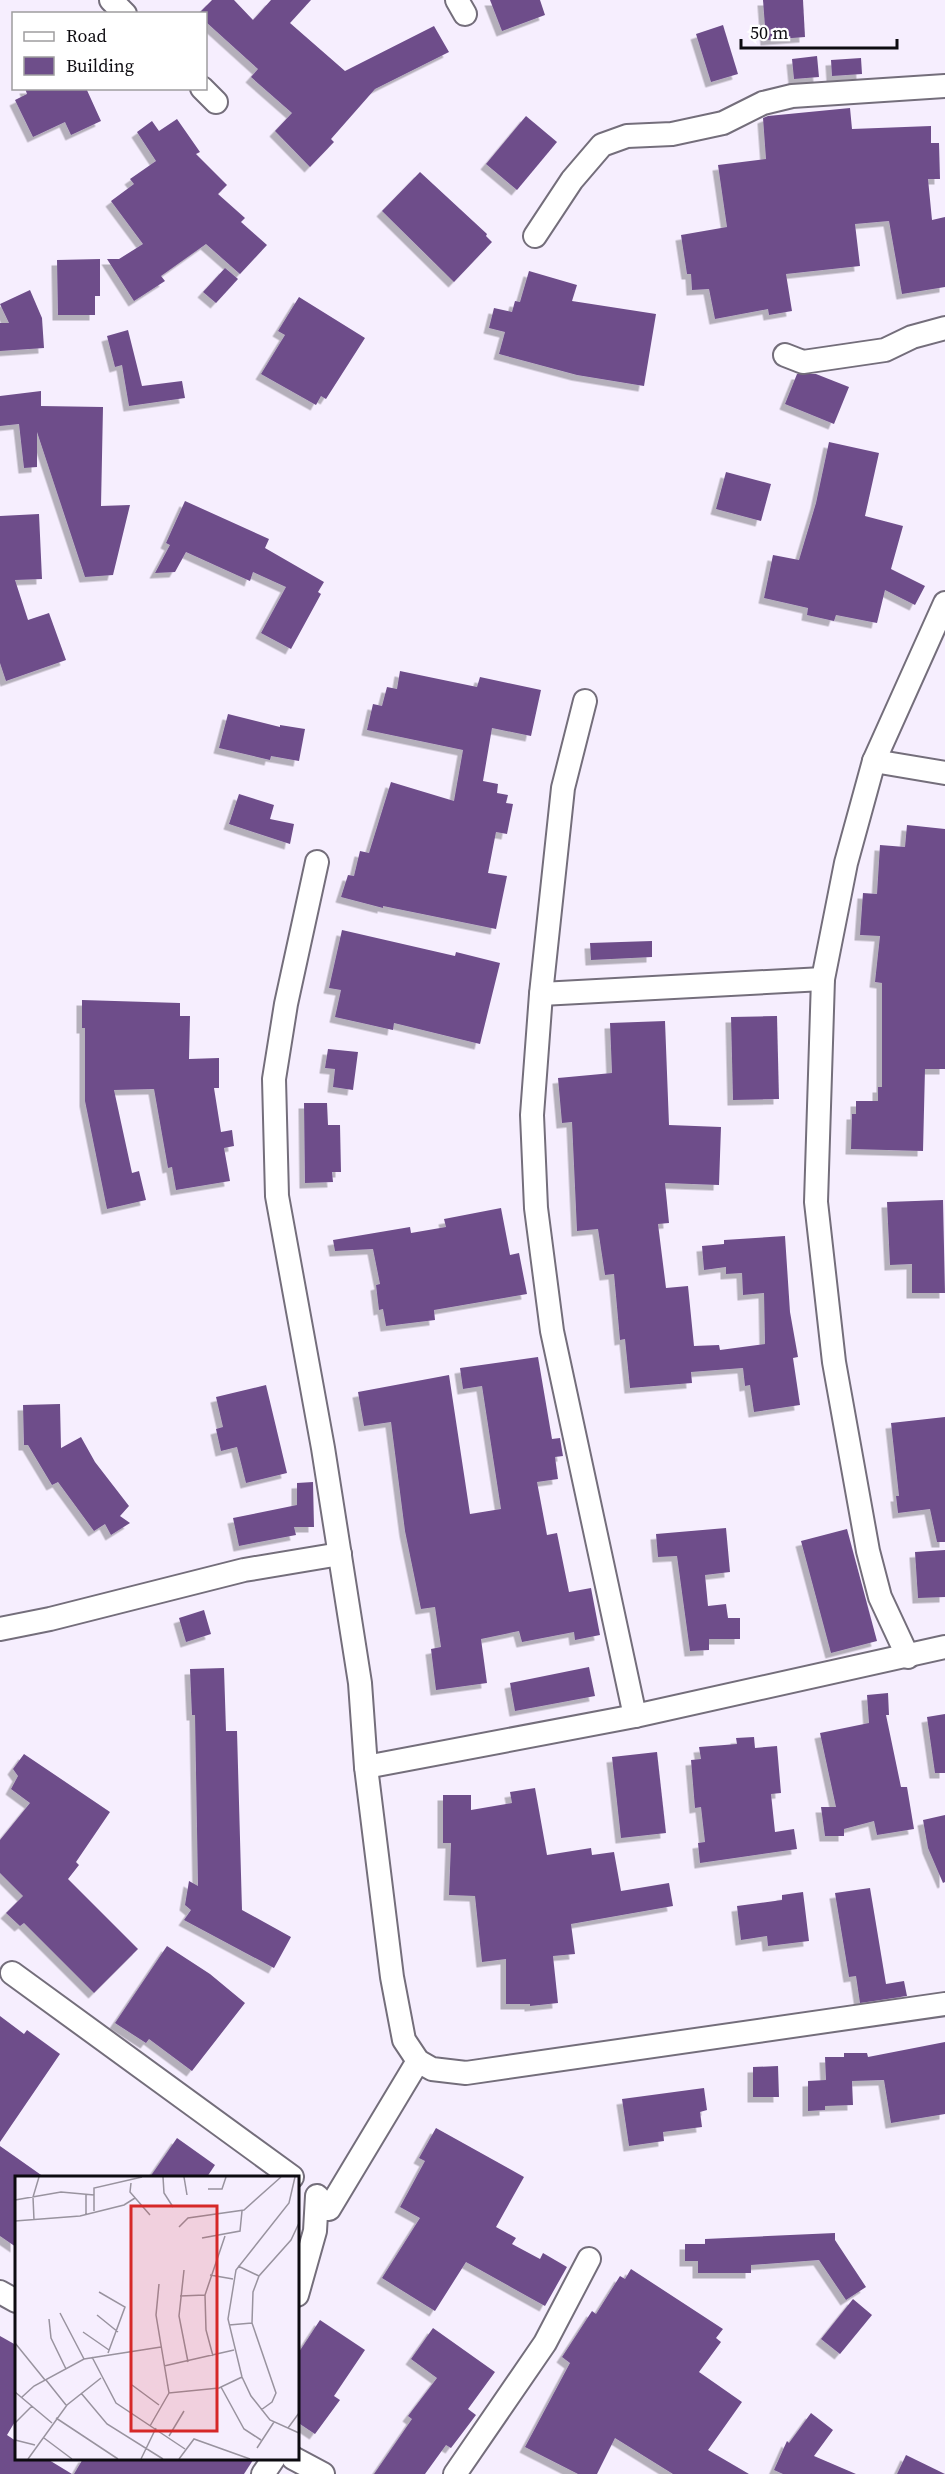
<svg xmlns="http://www.w3.org/2000/svg" width="945" height="2474" font-family="'Source Serif 4',serif">
  <style>
    .building { fill: #6e4e8a; filter: url(#shadow) }
    .lines { fill: none; stroke-linecap: round; stroke-linejoin: round }
    .minor-casing { stroke: #746e7b; stroke-width: 26 }
    .minor { stroke: #fff; stroke-width: 22 }
    .inset-road { fill: none; stroke: #99939f; stroke-width: 1.5 }
    .view { fill: #d62828; fill-opacity: 0.15; stroke: #d62828; stroke-width: 3 }
    .inset-edge { fill: none; stroke: #0d0b10; stroke-width: 3 }
  </style>
  <defs>
    <filter id="shadow"><feDropShadow dx="-5.5" dy="5.5" stdDeviation="0" flood-color="#0004"/></filter>
  </defs>
  <rect width="100%" height="100%" fill="#f6eefe"/>
  <g class="building">
    <path d="M 212,0 L 234,0 L 253,20 L 271,0 L 311,0 L 290,23 L 345,71 L 434,26 L 449,52 L 375,89 L 331,139 L 334,142 L 310,167 L 275,131 L 292,113 L 251,77 L 258,69 L 206,22 L 206,14 L 198,14 Z"/>
    <path d="M 490,0 L 540,0 L 545,15 L 502,31 Z"/>
    <path d="M 763,0 L 803,0 L 805,37 L 766,40 Z"/>
    <path d="M 723,25 L 738,74 L 711,82 L 696,34 Z"/>
    <path d="M 817,56 L 819,77 L 794,79 L 792,59 Z"/>
    <path d="M 861,58 L 862,74 L 832,76 L 831,60 Z"/>
    <path d="M 25,88 L 86,88 L 101,121 L 71,135 L 65,122 L 33,137 L 15,100 L 27,94 Z"/>
    <path d="M 850,108 L 852,129 L 931,126 L 931,143 L 939,143 L 940,179 L 928,179 L 932,220 L 945,217 L 945,287 L 902,294 L 889,221 L 855,224 L 860,266 L 786,274 L 792,311 L 769,315 L 768,309 L 715,319 L 709,289 L 692,290 L 691,274 L 687,274 L 681,235 L 727,227 L 718,165 L 766,159 L 763,118 L 768,116 Z"/>
    <path d="M 526,116 L 557,142 L 517,190 L 486,164 Z"/>
    <path d="M 177,119 L 200,152 L 196,154 L 227,185 L 218,194 L 245,218 L 241,222 L 267,245 L 240,274 L 206,244 L 161,276 L 165,281 L 134,301 L 107,259 L 119,259 L 143,244 L 111,201 L 134,184 L 130,179 L 156,161 L 137,132 L 152,121 L 159,131 Z"/>
    <path d="M 420,172 L 487,234 L 486,236 L 492,242 L 454,282 L 382,211 Z"/>
    <path d="M 100,259 L 100,296 L 95,296 L 95,315 L 58,315 L 57,260 Z"/>
    <path d="M 225,268 L 238,279 L 216,303 L 203,292 Z"/>
    <path d="M 529,271 L 577,285 L 572,301 L 656,314 L 644,386 L 577,375 L 499,354 L 505,332 L 489,328 L 494,308 L 512,312 L 515,301 L 520,302 Z"/>
    <path d="M 30,290 L 42,318 L 44,348 L 0,351 L 0,323 L 9,323 L 0,304 Z"/>
    <path d="M 299,297 L 365,338 L 326,399 L 321,396 L 316,405 L 261,374 L 285,335 L 278,331 Z"/>
    <path d="M 128,330 L 142,386 L 182,381 L 185,398 L 129,406 L 122,365 L 115,367 L 107,336 Z"/>
    <path d="M 797,374 L 816,374 L 849,387 L 834,424 L 785,404 Z"/>
    <path d="M 41,391 L 41,406 L 103,407 L 101,506 L 130,505 L 113,575 L 85,577 L 37,432 L 37,467 L 24,468 L 19,424 L 0,426 L 0,396 Z"/>
    <path d="M 829,442 L 879,453 L 865,516 L 903,526 L 891,569 L 925,586 L 915,605 L 885,590 L 877,623 L 836,615 L 834,621 L 807,615 L 808,608 L 764,598 L 773,555 L 799,560 L 816,503 Z"/>
    <path d="M 726,472 L 771,484 L 761,521 L 716,509 Z"/>
    <path d="M 185,501 L 269,539 L 265,548 L 324,582 L 318,592 L 321,594 L 291,649 L 261,633 L 286,587 L 253,572 L 250,581 L 186,552 L 175,572 L 155,573 L 170,545 L 166,543 Z"/>
    <path d="M 39,514 L 42,579 L 15,580 L 28,620 L 49,613 L 66,660 L 6,681 L 0,663 L 0,516 Z"/>
    <path d="M 400,671 L 477,687 L 480,677 L 541,690 L 531,736 L 492,728 L 483,781 L 498,784 L 497,793 L 508,795 L 506,803 L 513,804 L 507,834 L 496,832 L 488,873 L 507,876 L 496,929 L 383,906 L 383,908 L 341,897 L 348,875 L 354,876 L 360,851 L 369,853 L 391,782 L 454,801 L 463,750 L 367,730 L 373,704 L 382,706 L 387,687 L 397,689 Z"/>
    <path d="M 228,714 L 280,727 L 280,725 L 305,729 L 299,761 L 271,756 L 270,760 L 219,748 Z"/>
    <path d="M 239,794 L 274,805 L 270,819 L 294,824 L 290,844 L 229,824 Z"/>
    <path d="M 907,825 L 945,829 L 945,1069 L 925,1069 L 923,1151 L 851,1149 L 852,1114 L 856,1114 L 856,1101 L 878,1101 L 878,1087 L 882,1087 L 882,983 L 875,982 L 880,936 L 860,935 L 863,893 L 877,894 L 880,845 L 905,847 Z"/>
    <path d="M 342,930 L 455,956 L 456,952 L 500,963 L 480,1044 L 394,1023 L 393,1030 L 335,1017 L 341,990 L 329,988 Z"/>
    <path d="M 652,941 L 652,957 L 591,960 L 590,943 Z"/>
    <path d="M 82,1000 L 180,1003 L 180,1016 L 190,1016 L 189,1059 L 219,1058 L 219,1088 L 214,1088 L 221,1132 L 232,1130 L 234,1146 L 224,1148 L 230,1181 L 176,1190 L 172,1167 L 168,1168 L 154,1089 L 114,1090 L 132,1173 L 139,1171 L 146,1200 L 107,1209 L 85,1101 L 85,1028 L 82,1028 Z"/>
    <path d="M 777,1016 L 779,1099 L 733,1100 L 731,1017 Z"/>
    <path d="M 665,1021 L 669,1125 L 721,1127 L 719,1185 L 665,1183 L 669,1223 L 658,1224 L 666,1288 L 688,1286 L 694,1346 L 719,1345 L 720,1350 L 765,1344 L 764,1293 L 743,1295 L 742,1273 L 726,1274 L 726,1267 L 704,1270 L 702,1246 L 724,1244 L 724,1240 L 785,1236 L 790,1312 L 798,1357 L 793,1358 L 800,1405 L 754,1412 L 750,1385 L 745,1386 L 743,1368 L 691,1372 L 692,1383 L 630,1388 L 625,1339 L 620,1340 L 614,1274 L 605,1275 L 598,1229 L 577,1231 L 572,1122 L 562,1123 L 558,1078 L 612,1073 L 610,1023 Z"/>
    <path d="M 328,1049 L 358,1052 L 353,1090 L 333,1087 L 335,1069 L 325,1068 Z"/>
    <path d="M 304,1103 L 327,1103 L 328,1125 L 340,1125 L 341,1172 L 332,1172 L 333,1182 L 305,1183 Z"/>
    <path d="M 943,1200 L 945,1293 L 912,1293 L 912,1264 L 890,1265 L 887,1202 Z"/>
    <path d="M 501,1208 L 510,1255 L 519,1253 L 527,1294 L 434,1310 L 435,1320 L 386,1326 L 383,1309 L 379,1310 L 376,1285 L 380,1284 L 373,1249 L 335,1251 L 333,1240 L 410,1227 L 411,1233 L 446,1227 L 444,1219 Z"/>
    <path d="M 538,1357 L 552,1439 L 560,1438 L 563,1456 L 555,1457 L 558,1479 L 537,1482 L 547,1535 L 557,1533 L 569,1592 L 591,1588 L 600,1635 L 575,1640 L 574,1632 L 522,1642 L 519,1631 L 481,1639 L 487,1683 L 436,1690 L 431,1649 L 441,1647 L 435,1607 L 421,1609 L 405,1531 L 391,1422 L 364,1426 L 358,1392 L 449,1375 L 470,1514 L 501,1509 L 482,1386 L 463,1389 L 460,1368 Z"/>
    <path d="M 266,1385 L 287,1473 L 246,1483 L 237,1447 L 221,1451 L 216,1429 L 223,1427 L 216,1397 Z"/>
    <path d="M 60,1404 L 61,1448 L 81,1437 L 95,1462 L 129,1506 L 120,1516 L 130,1523 L 111,1535 L 105,1524 L 94,1531 L 58,1482 L 52,1485 L 28,1445 L 24,1445 L 23,1405 Z"/>
    <path d="M 945,1417 L 945,1542 L 937,1542 L 930,1509 L 898,1513 L 896,1496 L 899,1496 L 891,1423 Z"/>
    <path d="M 313,1482 L 314,1527 L 294,1527 L 296,1535 L 239,1546 L 233,1518 L 297,1505 L 297,1483 Z"/>
    <path d="M 726,1528 L 730,1572 L 705,1575 L 708,1606 L 726,1604 L 728,1618 L 740,1618 L 740,1639 L 709,1639 L 709,1650 L 690,1651 L 677,1556 L 658,1557 L 656,1534 Z"/>
    <path d="M 847,1529 L 877,1641 L 831,1653 L 801,1541 Z"/>
    <path d="M 945,1550 L 945,1597 L 918,1598 L 915,1552 Z"/>
    <path d="M 204,1610 L 211,1634 L 186,1642 L 179,1618 Z"/>
    <path d="M 589,1667 L 595,1696 L 515,1711 L 510,1683 Z"/>
    <path d="M 224,1668 L 226,1731 L 237,1731 L 242,1910 L 291,1937 L 274,1968 L 184,1920 L 191,1910 L 185,1905 L 189,1881 L 198,1886 L 195,1715 L 192,1715 L 190,1669 Z"/>
    <path d="M 888,1693 L 889,1715 L 886,1715 L 901,1787 L 907,1787 L 914,1829 L 877,1835 L 874,1821 L 844,1829 L 844,1836 L 825,1836 L 821,1807 L 836,1807 L 820,1733 L 869,1723 L 867,1695 Z"/>
    <path d="M 945,1714 L 945,1773 L 935,1773 L 927,1717 Z"/>
    <path d="M 754,1737 L 755,1748 L 777,1746 L 781,1793 L 771,1794 L 775,1832 L 794,1829 L 797,1849 L 700,1863 L 698,1843 L 705,1842 L 701,1807 L 695,1808 L 691,1760 L 701,1759 L 699,1747 L 737,1744 L 736,1738 Z"/>
    <path d="M 657,1752 L 666,1833 L 621,1838 L 612,1757 Z"/>
    <path d="M 24,1754 L 110,1812 L 76,1862 L 79,1865 L 68,1879 L 138,1949 L 94,1993 L 24,1923 L 20,1926 L 6,1913 L 23,1896 L 0,1873 L 0,1840 L 30,1803 L 11,1789 L 18,1776 L 13,1769 Z"/>
    <path d="M 535,1788 L 547,1855 L 591,1848 L 592,1855 L 614,1852 L 621,1891 L 669,1883 L 673,1906 L 571,1924 L 575,1954 L 553,1956 L 558,2003 L 530,2006 L 530,2004 L 506,2004 L 506,1959 L 482,1962 L 475,1896 L 449,1895 L 451,1843 L 443,1843 L 443,1795 L 471,1795 L 471,1810 L 512,1803 L 510,1792 Z"/>
    <path d="M 945,1815 L 945,1882 L 943,1883 L 928,1848 L 923,1820 Z"/>
    <path d="M 870,1888 L 886,1984 L 904,1981 L 907,1996 L 860,2003 L 856,1976 L 849,1977 L 835,1893 Z"/>
    <path d="M 803,1892 L 809,1941 L 768,1946 L 767,1936 L 741,1940 L 737,1906 L 782,1900 L 782,1895 Z"/>
    <path d="M 167,1946 L 210,1974 L 245,2003 L 192,2071 L 149,2039 L 146,2043 L 115,2023 Z"/>
    <path d="M 0,2016 L 24,2034 L 27,2030 L 60,2054 L 0,2142 Z"/>
    <path d="M 945,2042 L 945,2114 L 891,2123 L 884,2080 L 852,2081 L 853,2105 L 825,2106 L 825,2110 L 808,2111 L 808,2081 L 826,2080 L 825,2057 L 844,2057 L 844,2053 L 867,2053 L 868,2057 Z"/>
    <path d="M 778,2066 L 779,2097 L 753,2097 L 753,2067 Z"/>
    <path d="M 704,2088 L 707,2110 L 700,2112 L 702,2127 L 663,2132 L 664,2141 L 629,2146 L 622,2099 Z"/>
    <path d="M 436,2128 L 524,2177 L 496,2227 L 516,2238 L 512,2244 L 540,2259 L 543,2253 L 567,2267 L 545,2306 L 466,2262 L 435,2311 L 382,2278 L 420,2218 L 400,2207 L 425,2161 L 419,2158 Z"/>
    <path d="M 177,2138 L 215,2165 L 207,2177 L 150,2177 Z"/>
    <path d="M 0,2146 L 44,2177 L 16,2177 L 16,2247 L 0,2236 Z"/>
    <path d="M 835,2233 L 835,2240 L 866,2287 L 846,2300 L 819,2260 L 751,2265 L 751,2273 L 698,2273 L 698,2261 L 685,2261 L 685,2244 L 705,2244 L 705,2239 Z"/>
    <path d="M 631,2269 L 723,2329 L 716,2338 L 721,2342 L 699,2372 L 742,2402 L 708,2450 L 749,2474 L 673,2474 L 615,2438 L 597,2474 L 578,2474 L 525,2447 L 570,2363 L 562,2357 L 592,2311 L 596,2314 L 620,2276 L 625,2279 Z"/>
    <path d="M 853,2299 L 872,2315 L 840,2354 L 821,2339 Z"/>
    <path d="M 320,2320 L 365,2350 L 334,2396 L 340,2400 L 315,2434 L 297,2422 L 297,2355 Z"/>
    <path d="M 433,2328 L 495,2372 L 468,2409 L 476,2415 L 451,2448 L 446,2445 L 425,2474 L 374,2474 L 412,2419 L 408,2416 L 437,2378 L 411,2359 Z"/>
    <path d="M 0,2336 L 16,2345 L 16,2420 L 7,2435 L 16,2441 L 16,2457 L 44,2457 L 72,2474 L 0,2474 Z"/>
    <path d="M 811,2413 L 833,2430 L 814,2456 L 856,2474 L 783,2474 L 774,2470 L 787,2441 L 789,2443 Z"/>
    <path d="M 906,2455 L 945,2474 L 897,2474 Z"/>
    <path d="M 84,2457 L 255,2457 L 244,2474 L 74,2474 Z"/>
  </g>
  <g class="lines">
    <defs>
      <g id="minor">
        <path d="M 111,0 L 125,14"/>
        <path d="M 457,0 L 465,14"/>
        <path d="M 202,88 L 216,102"/>
        <path d="M 535,236 L 572,180 L 602,145 L 627,136 L 672,134 L 723,123 L 763,103 L 792,96 L 945,86"/>
        <path d="M 785,355 L 803,362 L 885,350 L 912,337 L 945,328"/>
        <path d="M 585,701 L 563,788 L 541,994 L 532,1115 L 536,1208 L 552,1331 L 635,1716"/>
        <path d="M 874,761 L 945,773"/>
        <path d="M 317,862 L 286,1004 L 274,1079 L 277,1196 L 323,1448 L 360,1683 L 366,1767 L 392,1977 L 404,2040 L 418,2061 L 432,2069 L 466,2073 L 945,2004"/>
        <path d="M 541,994 L 823,979"/>
        <path d="M 0,1629 L 50,1619 L 244,1570 L 340,1554"/>
        <path d="M 908,1657 L 880,1597 L 868,1551 L 834,1362 L 816,1202 L 823,979 L 846,863 L 874,761 L 945,603"/>
        <path d="M 366,1767 L 635,1716 L 945,1647"/>
        <path d="M 12,1973 L 292,2177"/>
        <path d="M 0,2292 L 16,2301"/>
        <path d="M 297,2295 L 315,2231 L 317,2196 L 329,2209 L 418,2061"/>
        <path d="M 293,2458 L 323,2474"/>
        <path d="M 263,2474 L 274,2458"/>
        <path d="M 455,2474 L 545,2343 L 589,2259"/>
      </g>
    </defs>
    <use href="#minor" class="minor-casing"/>
    <use href="#minor" class="minor"/>
  </g>
  <g transform="translate(15 2176)">
    <rect width="284" height="284" fill="#f6eefe"/>
    <path class="inset-road" d="M 148,1 L 149,17 L 158,31M 169,1 L 172,19M 280,1 L 274,27 L 221,94 L 213,143 L 227,201 L 236,220 L 255,244 L 284,257M 116,7 L 115,16 L 135,39M 193,13 L 207,13 L 211,1M 71,19 L 71,38M 0,24 L 46,16 L 79,19M 79,35 L 79,12 L 127,1M 19,44 L 18,21 L 24,1M 0,45 L 65,40 L 109,29 L 120,22M 164,51 L 173,42 L 229,34 L 266,1M 187,62 L 225,55 L 227,35M 223,90 L 244,100M 169,94 L 164,140 L 173,186M 195,99 L 218,103M 144,108 L 141,139 L 154,217 L 204,212 L 227,201M 84,116 L 110,131 L 93,177M 165,120 L 190,119M 45,137 L 69,183M 82,139 L 103,156M 34,143 L 36,162 L 51,193M 214,149 L 237,147M 68,156 L 94,174M 0,167 L 30,204M 198,180 L 191,154 L 190,119 L 210,60M 77,181 L 101,227 L 170,273M 149,190 L 219,174M 31,204 L 51,229M 117,209 L 144,229M 206,211 L 229,253 L 246,264M 0,216 L 37,247M 66,217 L 92,248 L 148,283M 7,221 L 19,210 L 69,183 L 146,171M 246,234 L 257,226 L 261,217 L 237,147 L 238,116 L 244,100 L 276,64 L 284,47M 41,242 L 103,283M 0,247 L 17,230M 135,250 L 154,217M 273,252 L 284,237M 154,260 L 169,235M 29,262 L 57,283M 0,264 L 20,269M 242,272 L 259,246M 13,283 L 52,229 L 86,202M 126,283 L 141,252M 164,283 L 179,263 L 235,283"/>
    <path class="view" d="M 116,30 L 202,30 L 202,255 L 116,255 Z"/>
    <rect width="284" height="284" class="inset-edge"/>
  </g>
  <rect x="12" y="12" width="195" height="78" fill="#ffffff" stroke="#9e9d9f" stroke-width="1.5"/>
  <rect x="24" y="32" width="30" height="9" fill="#ffffff" stroke="#9e9d9f" stroke-width="1.5"/>
  <text x="66" y="42" font-size="18" fill="#0d0b10">Road</text>
  <rect x="24" y="57" width="30" height="18" fill="#6e4e8a" stroke="#9e9d9f" stroke-width="1.5"/>
  <text x="66" y="72" font-size="18" fill="#0d0b10">Building</text>
  <path d="M741 39v9h156v-9" fill="none" stroke="#0d0b10" stroke-width="3"/>
  <text x="750" y="39" font-size="18" fill="#0d0b10" stroke="#ffffff" stroke-width="4.5" paint-order="stroke">50 m</text>
</svg>
